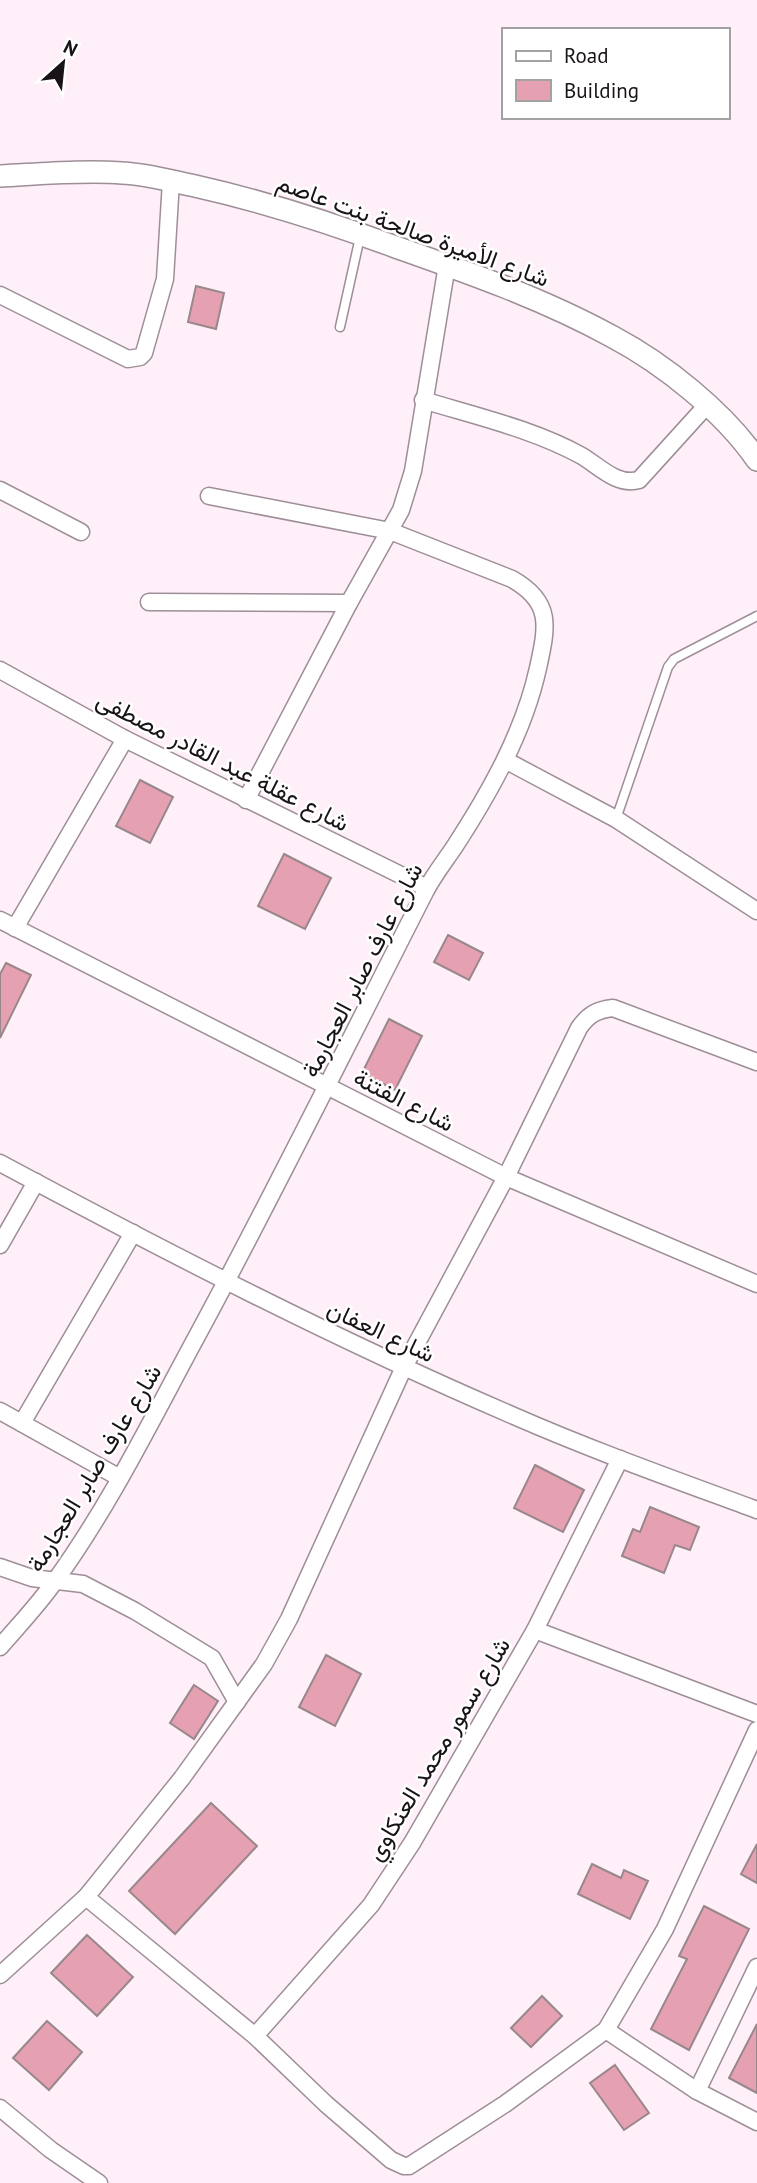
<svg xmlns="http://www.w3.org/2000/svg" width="757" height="2183" font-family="'PT Sans',Vazirmatn,sans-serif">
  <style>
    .building { fill: #e5a1b2; stroke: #98878b; stroke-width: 2 }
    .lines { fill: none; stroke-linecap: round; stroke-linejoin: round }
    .lane-casing { stroke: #9d8e97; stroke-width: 11 }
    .street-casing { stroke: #9d8e97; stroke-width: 19 }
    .secondary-casing { stroke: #9d8e97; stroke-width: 24 }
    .lane { stroke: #fff; stroke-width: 8 }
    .street { stroke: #fff; stroke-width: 16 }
    .secondary { stroke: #fff; stroke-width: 21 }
    .labels { text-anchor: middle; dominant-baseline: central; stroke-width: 5; stroke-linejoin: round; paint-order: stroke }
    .street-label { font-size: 24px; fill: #181316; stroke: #fff }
  </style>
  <rect width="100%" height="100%" fill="#feeff8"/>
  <g class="building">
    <path d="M 196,286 L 224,293 L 216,329 L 188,322 Z"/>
    <path d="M 140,780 L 173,797 L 150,843 L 116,826 Z"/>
    <path d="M 284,854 L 331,878 L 305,929 L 258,906 Z"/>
    <path d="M 448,935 L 483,953 L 469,980 L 434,962 Z"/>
    <path d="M 6,963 L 31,975 L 0,1038 L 0,974 Z"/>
    <path d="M 389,1019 L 422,1036 L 395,1090 L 362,1073 Z"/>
    <path d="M 535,1465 L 584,1490 L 563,1532 L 514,1508 Z"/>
    <path d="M 650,1507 L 699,1527 L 690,1550 L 675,1545 L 664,1573 L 622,1556 L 633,1529 L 640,1532 Z"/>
    <path d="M 326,1655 L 361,1674 L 335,1726 L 299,1707 Z"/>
    <path d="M 194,1685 L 218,1701 L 194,1739 L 170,1723 Z"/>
    <path d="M 211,1803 L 257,1846 L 175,1934 L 129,1891 Z"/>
    <path d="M 757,1844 L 757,1883 L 741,1874 Z"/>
    <path d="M 592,1864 L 621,1878 L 624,1870 L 648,1881 L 630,1919 L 578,1894 Z"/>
    <path d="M 704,1906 L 749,1929 L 689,2050 L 651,2029 L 687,1959 L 679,1956 Z"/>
    <path d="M 87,1935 L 133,1977 L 97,2016 L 51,1973 Z"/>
    <path d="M 542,1996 L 562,2016 L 531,2047 L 511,2028 Z"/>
    <path d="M 47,2021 L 82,2052 L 49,2090 L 13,2058 Z"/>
    <path d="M 757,2024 L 757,2093 L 729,2078 Z"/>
    <path d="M 615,2065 L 649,2113 L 624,2130 L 590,2083 Z"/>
  </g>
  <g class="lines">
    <defs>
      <g id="lane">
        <path d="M 340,327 L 360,237"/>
        <path d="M 616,819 L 668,667 L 674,659 L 757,616"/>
      </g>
      <g id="street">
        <path d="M 0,295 L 128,359 L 140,357 L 144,353 L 165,279 L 171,181"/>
        <path d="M 423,400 C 475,416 533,429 582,456 C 600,467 617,486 639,480 L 707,405"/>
        <path d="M 0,490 L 81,532"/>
        <path d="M 149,602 L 349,603"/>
        <path d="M 0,670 L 125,739 L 427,888"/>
        <path d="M 505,760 L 616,819 L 757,911"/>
        <path d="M 246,800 L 349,603 L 401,510 L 413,471 L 447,265"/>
        <path d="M 0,920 L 506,1177 L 757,1284"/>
        <path d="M 15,928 L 125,739"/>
        <path d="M 0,1163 C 168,1253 339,1341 514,1416 C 594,1451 676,1480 757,1510"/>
        <path d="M 0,1245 L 36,1182"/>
        <path d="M 0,1411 L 120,1478"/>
        <path d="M 22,1423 L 133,1233"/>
        <path d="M 0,1567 L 32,1578 L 83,1584 L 135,1611 L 212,1658 L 237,1702"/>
        <path d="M 535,1630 L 757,1714"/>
        <path d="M 0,1647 C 18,1626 39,1604 55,1581 C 110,1505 152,1419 197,1336 C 276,1190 349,1041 425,892 C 433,876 445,861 455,846 C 490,792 524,732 538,668 C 547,627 553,602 512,579 L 390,531 L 209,496"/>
        <path d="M 86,1897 L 255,2036 L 326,2104 L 391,2160 L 404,2166 L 409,2166 L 505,2104 L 606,2030 L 665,1929 L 757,1730"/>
        <path d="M 0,1975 L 86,1897 L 182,1778 L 264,1664 L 289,1619 L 404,1367 L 506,1177 L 579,1028 C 588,1015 596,1010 613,1008 L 757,1062"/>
        <path d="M 606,2030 L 697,2091 L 757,2122"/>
        <path d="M 255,2036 L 371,1905 L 412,1843 L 535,1630 L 620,1459"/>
        <path d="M 697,2091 L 757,1967"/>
        <path d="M 0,2108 L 51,2150 L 99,2183"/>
      </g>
      <path id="secondary" d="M 0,176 C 40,174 82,170 122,173 C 146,174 171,181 195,186 C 262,201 328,222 393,246 C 467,272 544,299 613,337 C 664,364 724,412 757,460"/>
    </defs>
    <use href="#lane" class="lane-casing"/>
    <use href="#street" class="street-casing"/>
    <use href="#secondary" class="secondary-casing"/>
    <use href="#lane" class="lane"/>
    <use href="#street" class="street"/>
    <use href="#secondary" class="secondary"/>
  </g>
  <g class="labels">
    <g class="street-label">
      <text transform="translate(413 230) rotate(20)">شارع الأميرة صالحة بنت عاصم</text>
      <text transform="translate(223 761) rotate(27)">شارع عقلة عبد القادر مصطفى</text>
      <text transform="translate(362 970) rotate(-63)">شارع عارف صابر العجارمة</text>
      <text transform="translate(404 1100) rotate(27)">شارع الفتنة</text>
      <text transform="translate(381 1331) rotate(25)">شارع العفان</text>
      <text transform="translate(94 1468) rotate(-59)">شارع عارف صابر العجارمة</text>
      <text transform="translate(438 1749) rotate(-59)">شارع سمور محمد العنكاوي</text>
    </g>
  </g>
  <rect x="502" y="28" width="228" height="91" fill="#ffffff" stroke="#a3a1a2" stroke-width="2"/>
  <rect x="516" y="51" width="35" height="10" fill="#ffffff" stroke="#a3a1a2" stroke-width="2"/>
  <text x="564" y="63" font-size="21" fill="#181316">Road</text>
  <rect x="516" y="80" width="35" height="21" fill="#e5a1b2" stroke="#a3a1a2" stroke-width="2"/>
  <text x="564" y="98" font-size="21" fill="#181316">Building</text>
  <g transform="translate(63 63) rotate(27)" stroke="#ffffff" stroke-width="5" paint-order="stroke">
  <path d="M0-5L12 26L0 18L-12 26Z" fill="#181316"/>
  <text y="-10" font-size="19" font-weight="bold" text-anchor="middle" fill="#181316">N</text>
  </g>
</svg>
